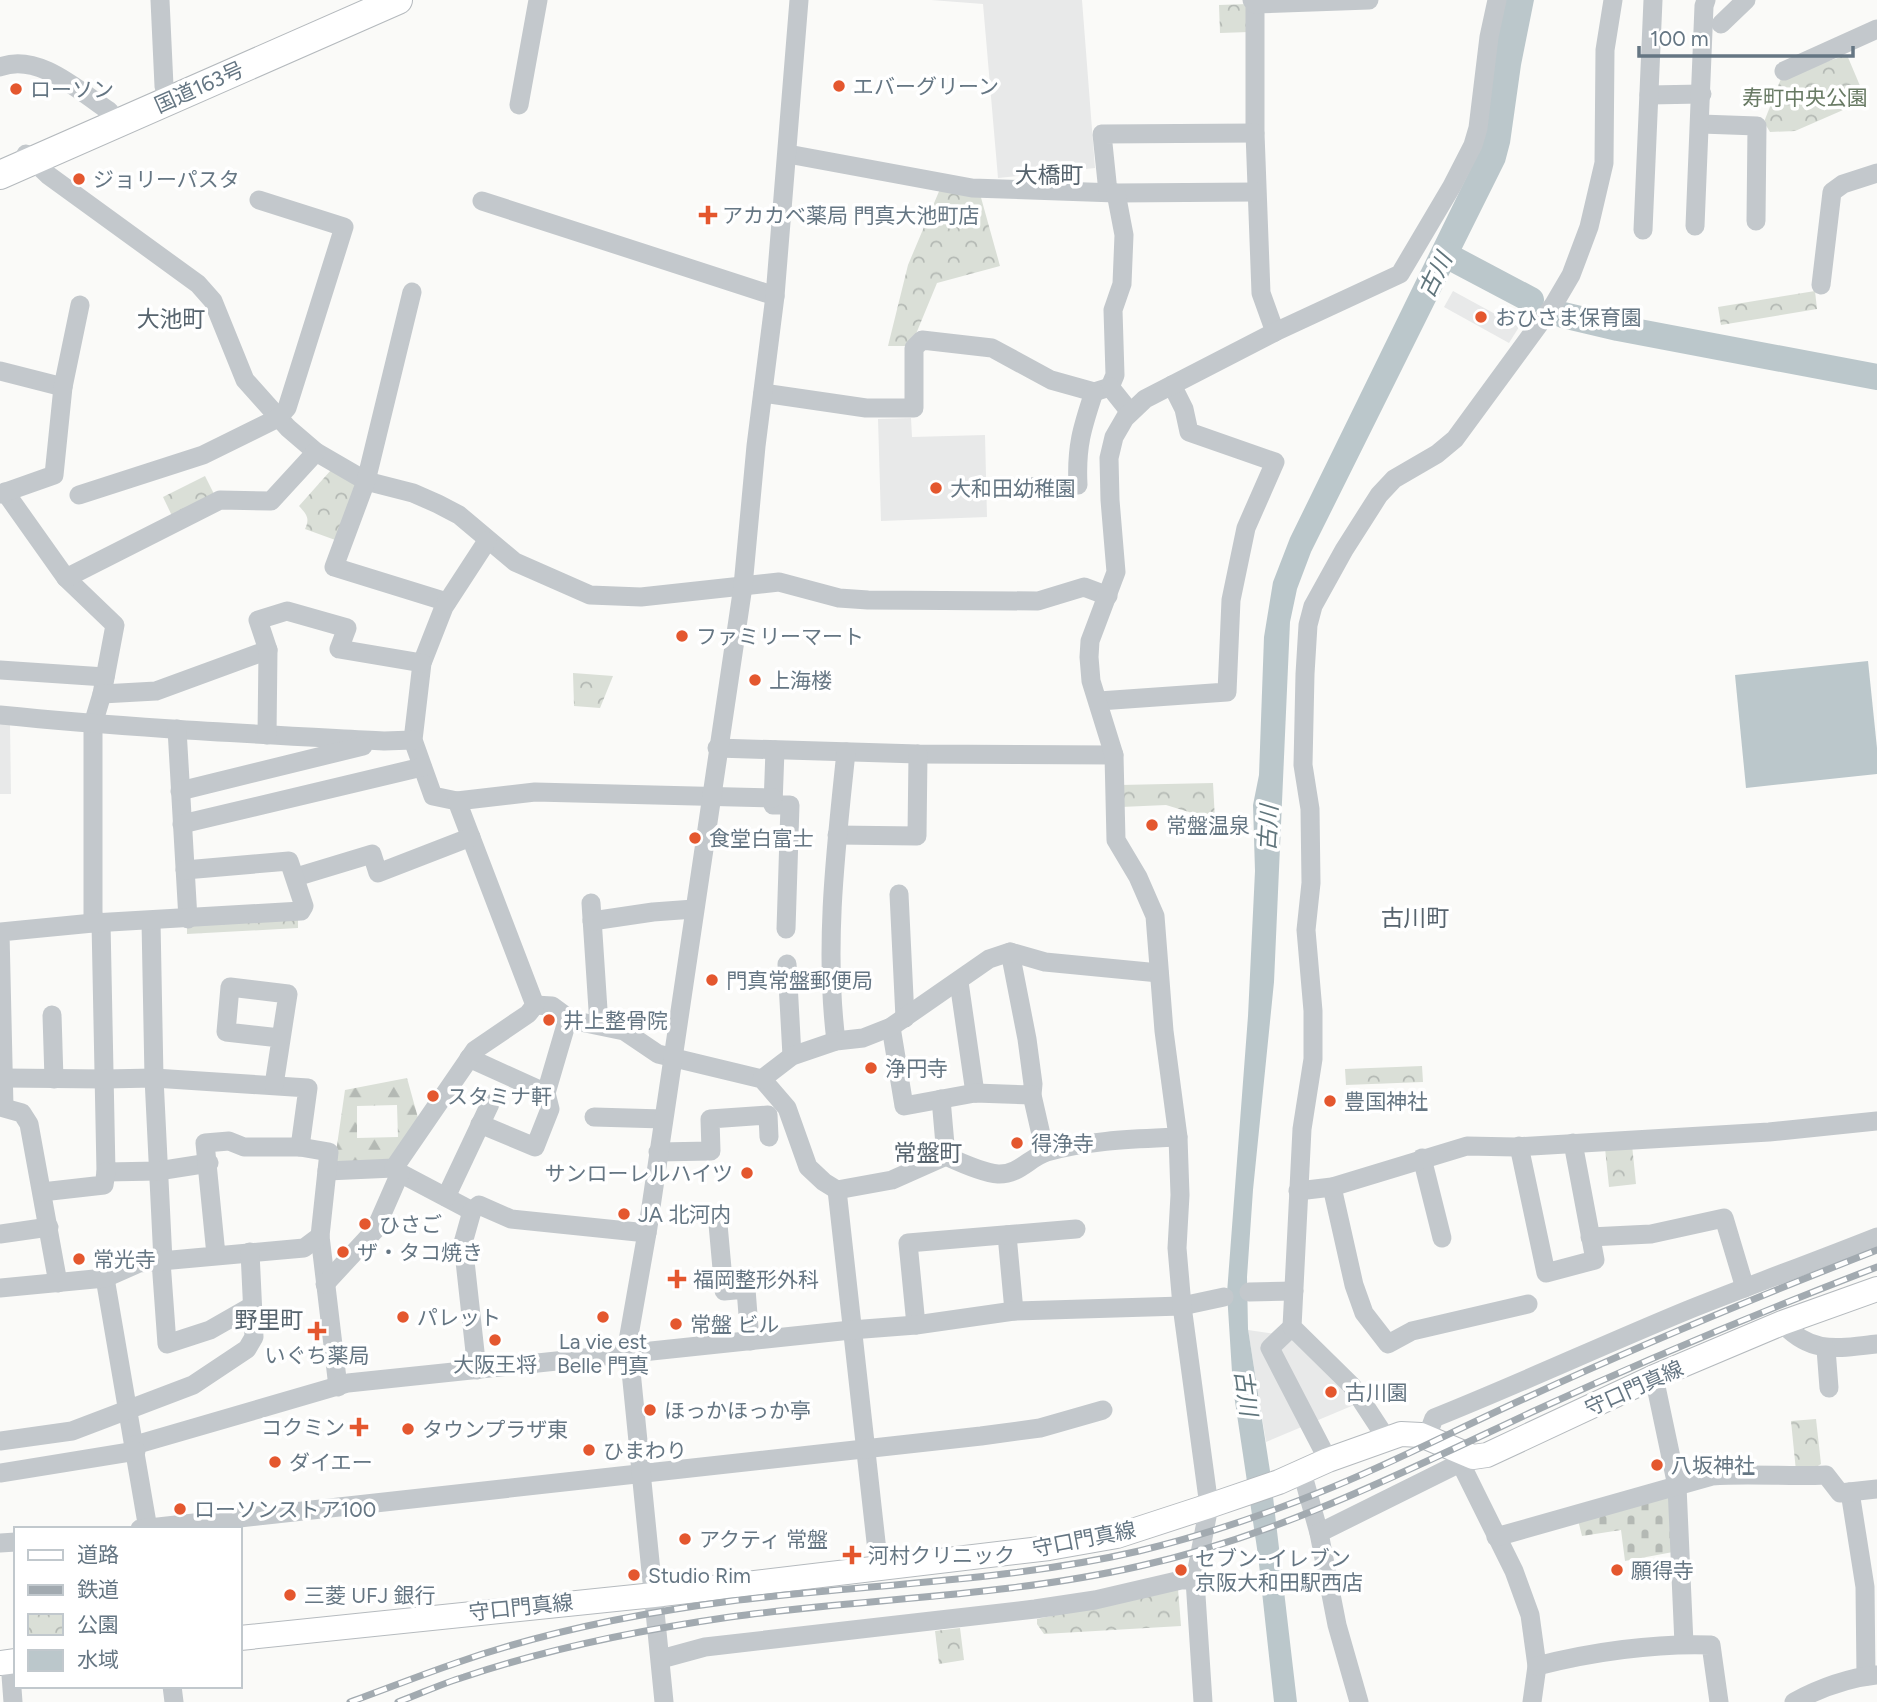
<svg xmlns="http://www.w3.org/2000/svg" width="1877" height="1702" font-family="Figtree,'Noto Sans JP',sans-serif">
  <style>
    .built { fill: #e8e9e9 }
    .forest { fill: url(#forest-firs); fill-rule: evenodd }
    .cemetery { fill: url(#cemetery-stones) }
    .park { fill: url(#park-crowns) }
    .water { fill: #bbc7cb }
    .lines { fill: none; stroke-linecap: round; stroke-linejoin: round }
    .river { stroke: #bbc7cb; stroke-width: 26 }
    .major-casing { stroke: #b5babe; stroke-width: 26 }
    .highway-casing { stroke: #b4b9bd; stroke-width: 30 }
    .minor { stroke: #c3c8cc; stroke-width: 19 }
    .major { stroke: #fff; stroke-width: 24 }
    .highway { stroke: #fff; stroke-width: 28 }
    .rail-casing { stroke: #a2aab0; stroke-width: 7 }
    .rail { stroke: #fff; stroke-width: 4.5; stroke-dasharray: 13; stroke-linecap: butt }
    .poi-dot { fill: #e4572e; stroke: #fff; stroke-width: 2.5 }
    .labels { text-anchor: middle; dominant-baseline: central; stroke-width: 7; stroke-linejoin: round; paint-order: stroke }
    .poi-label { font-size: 21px; fill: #657683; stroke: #fff; text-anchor: start }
    .street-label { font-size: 21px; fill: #657683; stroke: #fff }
    .park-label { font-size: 21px; fill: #687a64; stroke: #fff }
    .neighbourhood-label { font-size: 23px; fill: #57646e; stroke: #fff }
    .water-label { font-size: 23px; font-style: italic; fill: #60757c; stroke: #fff }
  </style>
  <defs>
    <pattern id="forest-firs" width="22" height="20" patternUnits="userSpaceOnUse" patternTransform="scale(1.75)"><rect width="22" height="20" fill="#dadfd7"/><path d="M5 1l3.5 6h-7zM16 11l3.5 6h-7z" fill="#b4b9b4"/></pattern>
    <pattern id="cemetery-stones" width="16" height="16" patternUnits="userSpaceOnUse" patternTransform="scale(1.75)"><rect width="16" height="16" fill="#dadfd7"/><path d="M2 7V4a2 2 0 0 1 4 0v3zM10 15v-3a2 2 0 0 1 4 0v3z" fill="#b4b9b4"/></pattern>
    <pattern id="park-crowns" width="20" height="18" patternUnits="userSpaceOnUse" patternTransform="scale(1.75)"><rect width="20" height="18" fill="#dadfd7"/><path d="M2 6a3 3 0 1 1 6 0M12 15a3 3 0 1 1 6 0" fill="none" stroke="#b4b9b4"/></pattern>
  </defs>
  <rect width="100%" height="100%" fill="#fafaf8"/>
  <g class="built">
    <path d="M 931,0 L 1082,0 L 1095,168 L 998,178 L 983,4 Z"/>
    <path d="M 1453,291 L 1519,327 L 1509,343 L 1444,307 Z"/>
    <path d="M 911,418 L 912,437 L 985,435 L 987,517 L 881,521 L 878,419 Z"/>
    <path d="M 0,724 L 10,724 L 11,794 L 0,794 Z"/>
    <path d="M 1248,1330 L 1295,1337 L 1344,1386 L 1354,1405 L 1266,1442 Z"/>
  </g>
  <path class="forest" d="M 407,1078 L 420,1125 L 396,1160 L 334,1166 L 345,1090 ZM 397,1105 L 398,1137 L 357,1138 L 357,1106 Z"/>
  <path class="cemetery" d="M 1671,1496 L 1673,1552 L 1625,1561 L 1621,1530 L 1582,1536 L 1578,1520 Z"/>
  <g class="park">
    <path d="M 1248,4 L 1249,32 L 1220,33 L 1219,5 Z"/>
    <path d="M 1847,55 L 1866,100 L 1795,131 L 1770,132 L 1764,122 L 1782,76 Z"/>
    <path d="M 940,189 L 980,194 L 1000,266 L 937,283 L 911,346 L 888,346 L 908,265 Z"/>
    <path d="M 1815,291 L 1817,309 L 1721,325 L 1718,307 Z"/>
    <path d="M 331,470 L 359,484 L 338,541 L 305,529 C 310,518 307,515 299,506 Z"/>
    <path d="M 205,476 L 215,496 L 173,518 L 163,497 Z"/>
    <path d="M 573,673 L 613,676 L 600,708 L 574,706 Z"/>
    <path d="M 1213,783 L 1215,820 L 1166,805 L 1121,807 L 1120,785 Z"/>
    <path d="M 298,919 L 298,928 L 187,934 L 187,924 Z"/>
    <path d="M 1422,1066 L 1423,1082 L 1346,1085 L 1345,1069 Z"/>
    <path d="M 1632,1145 L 1636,1184 L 1609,1187 L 1605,1148 Z"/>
    <path d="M 1816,1419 L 1821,1464 L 1813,1469 L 1796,1471 L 1791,1421 Z"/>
    <path d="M 1178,1589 L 1181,1626 L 1044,1634 L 1037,1624 L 1037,1619 Z"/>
    <path d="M 960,1628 L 964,1660 L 939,1664 L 935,1631 Z"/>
  </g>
  <g class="water">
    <path d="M 1505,0 L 1534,0 L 1521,65 L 1510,143 L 1505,162 L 1311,552 L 1297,589 L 1290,622 L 1274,982 L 1253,1190 L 1247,1277 L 1248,1329 L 1270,1471 L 1297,1702 L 1274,1702 L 1258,1555 L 1233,1388 L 1227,1293 L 1248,1016 L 1255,871 L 1253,805 L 1259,775 L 1264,637 L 1273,582 L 1290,538 L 1472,166 Z"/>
    <path d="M 1868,661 L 1877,748 L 1877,774 L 1746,788 L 1735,675 Z"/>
  </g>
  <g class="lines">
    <g class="river">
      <path d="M 1444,254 L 1531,300"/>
      <path d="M 1563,315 L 1618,328 L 1877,377"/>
    </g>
    <defs>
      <g id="major">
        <path d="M 240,1638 L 654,1595 L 1049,1548 L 1117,1536 L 1209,1506 L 1279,1482 L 1328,1460 L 1401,1434 L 1421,1435 L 1473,1457 L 1487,1455 L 1654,1377 L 1782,1323 L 1877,1289"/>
        <path d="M 0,1663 L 16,1661"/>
      </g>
      <path id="highway" d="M 0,175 L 398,0"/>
    </defs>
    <use href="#major" class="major-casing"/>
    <use href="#highway" class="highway-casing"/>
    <g class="minor">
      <path d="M 160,0 L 164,86 L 168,102"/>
      <path d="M 1252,0 L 1255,4 L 1255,133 L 1261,293 L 1275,332"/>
      <path d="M 1255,4 L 1369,0"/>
      <path d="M 1721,24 L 1746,0"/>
      <path d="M 0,67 C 38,52 79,91 109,111"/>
      <path d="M 1784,71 L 1877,29"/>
      <path d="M 1649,95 L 1702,94"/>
      <path d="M 519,105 L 538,0"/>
      <path d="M 1701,124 L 1757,126 L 1756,221"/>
      <path d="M 26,154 L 48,175 L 198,284 L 213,301 L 245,380 L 288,428 L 316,452 L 366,481 L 413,493 L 438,504 L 459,515 L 515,562 L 590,595 L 641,597 L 779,582 L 839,598 L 868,600 L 1038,601 L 1084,587 L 1108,596"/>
      <path d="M 788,154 L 972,188 L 1116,193 L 1256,192"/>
      <path d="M 1108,192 L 1102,134 L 1255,133"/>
      <path d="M 482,201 L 775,296"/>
      <path d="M 1695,226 L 1704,6 L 1706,0"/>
      <path d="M 1643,230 L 1653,0"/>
      <path d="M 1821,285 L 1832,192 L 1843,184 L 1877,173"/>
      <path d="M 412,292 L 366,481 L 334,567 L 447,602"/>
      <path d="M 0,371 L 63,387"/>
      <path d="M 1110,387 L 1115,375 L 1113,310 L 1122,284 L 1124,235 L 1116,193"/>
      <path d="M 763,393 L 866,408 L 914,408 L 914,348 L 922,340 L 992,348 L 1051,380 L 1094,392 L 1110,387 L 1130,412"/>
      <path d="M 1024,487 L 1078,485 C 1076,447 1082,428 1094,392"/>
      <path d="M 5,492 L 66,578 L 115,625 L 102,694 L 93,724 L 93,923"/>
      <path d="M 0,494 L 54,475 L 63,387 L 80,305"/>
      <path d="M 79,495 L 203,455 L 278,418 L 287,408 L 344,227 L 259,200"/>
      <path d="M 487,541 L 444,607 L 422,663 L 413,740 L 433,796 L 457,801 L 535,1005"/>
      <path d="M 66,578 L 220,500 L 271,501 L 316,452"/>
      <path d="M 0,670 L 105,677"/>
      <path d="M 102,694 L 156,691 L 268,650"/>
      <path d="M 1099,701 L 1227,692 L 1231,600 L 1246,528 L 1275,462 L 1189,432 L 1184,409 L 1172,385"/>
      <path d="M 0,715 C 128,728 256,734 384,741 L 413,740"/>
      <path d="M 177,729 L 188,919"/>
      <path d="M 267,735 L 268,650 L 258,620 L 287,611 L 347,628 L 339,649 L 422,663"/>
      <path d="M 717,748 L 918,754 L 1114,755"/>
      <path d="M 775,750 L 773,805 L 790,805 L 786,929"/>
      <path d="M 180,791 L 363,746"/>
      <path d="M 457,801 L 535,792 L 773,798"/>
      <path d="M 182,824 L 422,767"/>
      <path d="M 837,835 L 917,836 L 918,754"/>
      <path d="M 296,877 L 372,854 L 378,873 L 471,837"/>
      <path d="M 899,894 L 905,1018"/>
      <path d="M 591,903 L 599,1025"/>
      <path d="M 151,921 L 154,1078 L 163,1261"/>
      <path d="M 592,921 L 653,912 L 694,909"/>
      <path d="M 101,922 L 106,1172 L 158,1171 L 209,1163"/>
      <path d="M 1010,952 L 1027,1039 L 1033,1084 L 1032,1095 L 1045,1152"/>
      <path d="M 787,964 L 792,1056"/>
      <path d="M 959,982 L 975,1093"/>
      <path d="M 535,1005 L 552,1006 L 571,1020 L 624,1031 L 658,1054 L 762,1079 L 787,1108 L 808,1167 L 824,1182 L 837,1190 L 892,1180 L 946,1156 C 959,1162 983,1173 998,1174 C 1019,1175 1030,1157 1047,1152 C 1089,1140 1135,1139 1178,1137"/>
      <path d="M 52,1015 L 54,1079"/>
      <path d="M 891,1027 L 904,1106 L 975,1093 L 1032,1095"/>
      <path d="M 836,1041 C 824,945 836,848 846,752"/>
      <path d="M 469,1058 L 546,1093"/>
      <path d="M 4,1078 L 105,1079 L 154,1078 L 308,1088 L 300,1147"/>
      <path d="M 762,1079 L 792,1056 L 836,1041 L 863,1038 L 891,1027 L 989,959 L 1010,952 L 1045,962 L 1159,973"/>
      <path d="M 274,1085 L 288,994 L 230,987 L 226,1032 L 280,1038"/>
      <path d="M 941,1099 L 946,1156"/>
      <path d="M 0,1107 L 22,1113 L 29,1124 L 58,1283"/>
      <path d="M 4,1107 L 0,932 L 93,923 L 301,911 L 304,906 L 289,861 L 185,870"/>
      <path d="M 594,1117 L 663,1119"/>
      <path d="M 480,1124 L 535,1147 L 550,1109 L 546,1093 L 568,1018"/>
      <path d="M 1519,1146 L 1546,1273 L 1595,1260 L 1573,1143"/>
      <path d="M 658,1152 L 711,1151 L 710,1119 L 768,1115 L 769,1137"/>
      <path d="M 1422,1158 L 1442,1238"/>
      <path d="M 327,1171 L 394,1168"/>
      <path d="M 400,1173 L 472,1211"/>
      <path d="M 1332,1187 L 1354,1285 L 1364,1313 L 1388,1344 L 1412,1331 L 1528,1304"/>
      <path d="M 837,1190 L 879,1569"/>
      <path d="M 1298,1191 L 1332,1187 L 1467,1146 L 1515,1147 L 1769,1132 L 1877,1121"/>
      <path d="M 42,1192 L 104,1185 L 106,1172"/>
      <path d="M 446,1197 L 490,1104"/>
      <path d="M 718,1224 L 724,1291 L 746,1289 L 750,1341"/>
      <path d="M 0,1234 L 49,1227"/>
      <path d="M 1007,1235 L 1014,1311"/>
      <path d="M 320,1236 L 338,1387"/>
      <path d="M 1590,1237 L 1651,1234 L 1724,1218 L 1745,1288"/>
      <path d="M 161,1261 L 167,1344 L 210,1330 L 252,1306"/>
      <path d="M 105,1278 L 148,1529"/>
      <path d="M 325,1284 L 375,1230 L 400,1173 L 394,1168 L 475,1050 L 528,1014 L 535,1005"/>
      <path d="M 0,1288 L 105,1278 L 139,1263 L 304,1248 L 320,1236 L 329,1152 L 300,1147 L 244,1147 L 229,1141 L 205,1143 L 216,1255"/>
      <path d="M 1249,1292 L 1294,1291"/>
      <path d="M 1782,1323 C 1812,1355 1837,1348 1877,1344"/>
      <path d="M 916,1325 L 908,1243 L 1076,1229"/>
      <path d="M 1292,1327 L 1270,1348 L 1328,1460"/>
      <path d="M 1826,1349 L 1829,1388"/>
      <path d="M 477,1370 L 463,1243 L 472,1211 L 479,1205 L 511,1219 L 647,1233"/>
      <path d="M 1654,1377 L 1677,1486 L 1684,1644"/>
      <path d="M 1427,1437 L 1434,1418 C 1519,1384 1603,1345 1688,1310 C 1751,1285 1814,1262 1877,1237"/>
      <path d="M 1386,1438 L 1352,1386 L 1292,1327 L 1302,1129 L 1313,1059 L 1313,1011 L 1306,930 L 1311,883 L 1310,809 L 1303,765 L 1305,674 L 1308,625 L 1313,606 L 1344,550 L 1379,495 L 1394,479 L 1437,454 L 1455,439 L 1554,304 L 1571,275 L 1589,227 L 1604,163 L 1605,50 L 1613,0"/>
      <path d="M 0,1441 L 72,1431 L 193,1385 L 247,1349 L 254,1337 L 250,1252"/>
      <path d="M 135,1445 L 348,1383 L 851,1330 L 916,1325 L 1014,1311 L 1182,1306 L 1224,1297"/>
      <path d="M 1461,1464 L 1514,1571 L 1530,1615 L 1537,1666 L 1532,1702"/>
      <path d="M 1302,1472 L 1319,1533 L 1337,1625 L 1359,1702"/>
      <path d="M 0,1473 L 136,1451"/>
      <path d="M 1850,1492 L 1865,1587 L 1866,1676"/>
      <path d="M 140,1529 L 981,1436 L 1040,1428 L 1103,1410"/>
      <path d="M 1319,1533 L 1472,1457"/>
      <path d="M 1496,1537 L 1712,1476 C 1750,1473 1788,1477 1826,1475 L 1840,1493 L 1877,1489"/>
      <path d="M 0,1543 L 16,1542"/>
      <path d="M 661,1659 L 705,1647 L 1035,1609 L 1095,1600 L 1181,1580 L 1195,1580"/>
      <path d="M 10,1662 L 13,1702"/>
      <path d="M 1537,1666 C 1591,1652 1655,1643 1711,1645 L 1719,1702"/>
      <path d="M 172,1686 L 174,1702"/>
      <path d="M 664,1702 L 628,1341 L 648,1227 L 743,586 L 756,446 L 775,296 L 799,0"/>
      <path d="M 1203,1702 L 1195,1580 L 1209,1506 L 1182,1306 L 1177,1248 L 1180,1195 L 1178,1137 L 1164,1031 L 1155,916 L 1138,877 L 1116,840 L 1114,755 L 1091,681 L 1089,657 L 1090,641 L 1116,572 L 1110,500 L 1109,458 L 1114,437 L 1125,418 L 1145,399 L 1275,332 L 1400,274 L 1452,186 L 1473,145 L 1478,128 L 1489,37 L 1497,0"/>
      <path d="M 1794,1702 C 1820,1688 1847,1678 1876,1675"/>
    </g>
    <use href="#major" class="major"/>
    <use href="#highway" class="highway"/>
    <defs>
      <g id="rail">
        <path d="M 350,1702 C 386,1689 421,1675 456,1663 C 544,1632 639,1613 731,1601 C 867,1584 1005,1582 1139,1551 C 1201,1536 1264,1515 1323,1491 C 1393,1463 1459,1428 1528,1397 C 1643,1344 1759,1296 1877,1250"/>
        <path d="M 398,1702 C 420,1694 441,1684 464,1677 C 550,1648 640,1630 730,1617 C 867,1598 1005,1597 1140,1566 C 1279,1535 1404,1472 1532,1412 C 1645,1360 1760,1312 1877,1267"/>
      </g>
    </defs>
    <use href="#rail" class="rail-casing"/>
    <use href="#rail" class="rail"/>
  </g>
  <g class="poi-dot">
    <circle cx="839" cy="86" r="7"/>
    <circle cx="16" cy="89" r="7"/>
    <circle cx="79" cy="179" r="7"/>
    <path d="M704.5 204.5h7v7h7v7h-7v7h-7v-7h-7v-7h7z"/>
    <circle cx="1481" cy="317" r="7"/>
    <circle cx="936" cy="488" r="7"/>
    <circle cx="682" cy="636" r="7"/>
    <circle cx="755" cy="680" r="7"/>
    <circle cx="1152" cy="825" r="7"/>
    <circle cx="695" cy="838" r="7"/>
    <circle cx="712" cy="980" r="7"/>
    <circle cx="549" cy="1020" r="7"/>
    <circle cx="871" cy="1068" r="7"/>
    <circle cx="433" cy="1096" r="7"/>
    <circle cx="1330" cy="1101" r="7"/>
    <circle cx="1017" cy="1143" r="7"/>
    <circle cx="747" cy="1173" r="7"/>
    <circle cx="624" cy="1214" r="7"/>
    <circle cx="365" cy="1224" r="7"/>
    <circle cx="343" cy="1252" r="7"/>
    <circle cx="79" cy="1259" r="7"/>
    <path d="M673.5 1268.5h7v7h7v7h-7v7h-7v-7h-7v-7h7z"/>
    <circle cx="403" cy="1317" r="7"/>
    <circle cx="603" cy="1317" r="7"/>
    <circle cx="676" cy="1324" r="7"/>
    <path d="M313.5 1320.5h7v7h7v7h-7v7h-7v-7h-7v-7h7z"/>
    <circle cx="495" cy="1340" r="7"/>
    <circle cx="1331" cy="1392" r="7"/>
    <circle cx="650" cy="1410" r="7"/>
    <path d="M355.5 1416.5h7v7h7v7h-7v7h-7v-7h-7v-7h7z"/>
    <circle cx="408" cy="1429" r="7"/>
    <circle cx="589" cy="1450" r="7"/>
    <circle cx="275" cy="1462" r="7"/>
    <circle cx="1657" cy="1465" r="7"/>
    <circle cx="180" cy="1509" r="7"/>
    <circle cx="685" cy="1539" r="7"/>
    <path d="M848.5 1544.5h7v7h7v7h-7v7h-7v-7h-7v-7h7z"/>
    <circle cx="1181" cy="1570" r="7"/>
    <circle cx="1617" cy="1570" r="7"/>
    <circle cx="634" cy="1575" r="7"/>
    <circle cx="290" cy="1595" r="7"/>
  </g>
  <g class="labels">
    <g class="poi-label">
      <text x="853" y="86">エバーグリーン</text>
      <text x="30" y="89">ローソン</text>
      <text x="93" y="179">ジョリーパスタ</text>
      <text x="722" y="215">アカカベ薬局 門真大池町店</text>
      <text x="1495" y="317">おひさま保育園</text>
      <text x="950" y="488">大和田幼稚園</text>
      <text x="696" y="636">ファミリーマート</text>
      <text x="769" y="680">上海楼</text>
      <text x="1166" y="825">常盤温泉</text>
      <text x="709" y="838">食堂白富士</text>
      <text x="726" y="980">門真常盤郵便局</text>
      <text x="563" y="1020">井上整骨院</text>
      <text x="885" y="1068">浄円寺</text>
      <text x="447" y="1096">スタミナ軒</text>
      <text x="1344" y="1101">豊国神社</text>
      <text x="1031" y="1143">得浄寺</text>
      <text x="733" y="1173" text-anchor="end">サンローレルハイツ</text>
      <text x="638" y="1214">JA 北河内</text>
      <text x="379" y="1224">ひさご</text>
      <text x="357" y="1252">ザ・タコ焼き</text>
      <text x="93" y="1259">常光寺</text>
      <text x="693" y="1279">福岡整形外科</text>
      <text x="417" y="1317">パレット</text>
      <text x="690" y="1324">常盤 ビル</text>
      <text x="603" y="1341" text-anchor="middle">La vie est<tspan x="603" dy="24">Belle 門真</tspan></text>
      <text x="317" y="1355" text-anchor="middle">いぐち薬局</text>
      <text x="495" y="1364" text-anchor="middle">大阪王将</text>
      <text x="1345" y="1392">古川園</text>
      <text x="664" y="1410">ほっかほっか亭</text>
      <text x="345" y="1427" text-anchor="end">コクミン</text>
      <text x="422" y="1429">タウンプラザ東</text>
      <text x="603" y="1450">ひまわり</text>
      <text x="289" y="1462">ダイエー</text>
      <text x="1671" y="1465">八坂神社</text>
      <text x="194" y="1509">ローソンストア100</text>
      <text x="699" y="1539">アクティ 常盤</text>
      <text x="868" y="1555">河村クリニック</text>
      <text x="1195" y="1558">セブン-イレブン<tspan x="1195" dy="24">京阪大和田駅西店</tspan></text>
      <text x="1631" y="1570">願得寺</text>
      <text x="648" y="1575">Studio Rim</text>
      <text x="304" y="1595">三菱 UFJ 銀行</text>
    </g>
    <g class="street-label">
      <text transform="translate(199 87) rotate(-24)">国道163号</text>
      <text transform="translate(1634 1388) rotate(-24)">守口門真線</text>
      <text transform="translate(1084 1539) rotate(-11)">守口門真線</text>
      <text transform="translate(521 1607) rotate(-6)">守口門真線</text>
    </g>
    <g class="park-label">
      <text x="1805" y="97">寿町中央公園</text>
    </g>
    <g class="neighbourhood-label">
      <text x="1049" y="175">大橋町</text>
      <text x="171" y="319">大池町</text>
      <text x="1415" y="918">古川町</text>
      <text x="928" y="1153">常盤町</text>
      <text x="269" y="1320">野里町</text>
    </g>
    <g class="water-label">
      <text transform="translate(1435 275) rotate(-64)">古川</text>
      <text transform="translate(1268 828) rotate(-87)">古川</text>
      <text transform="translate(1246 1393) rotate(82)">古川</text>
    </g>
  </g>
  <rect x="14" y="1527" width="228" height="161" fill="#ffffff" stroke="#c1c8cd" stroke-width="2"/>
  <rect x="28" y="1550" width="35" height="10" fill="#ffffff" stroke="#c1c8cd" stroke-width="2"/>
  <text x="77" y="1562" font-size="21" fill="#657683">道路</text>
  <rect x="28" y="1585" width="35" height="10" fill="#a2aab0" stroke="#c1c8cd" stroke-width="2"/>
  <text x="77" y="1597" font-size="21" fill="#657683">鉄道</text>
  <rect x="28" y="1614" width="35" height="21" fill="url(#park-crowns)" stroke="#c1c8cd" stroke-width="2"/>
  <text x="77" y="1632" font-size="21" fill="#657683">公園</text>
  <rect x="28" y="1650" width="35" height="21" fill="#bbc7cb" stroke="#c1c8cd" stroke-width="2"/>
  <text x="77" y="1667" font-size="21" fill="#657683">水域</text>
  <path d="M1639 46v10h214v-10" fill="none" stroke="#657683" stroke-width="3.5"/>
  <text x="1650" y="46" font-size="21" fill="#657683" stroke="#ffffff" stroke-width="5" paint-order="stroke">100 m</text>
</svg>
